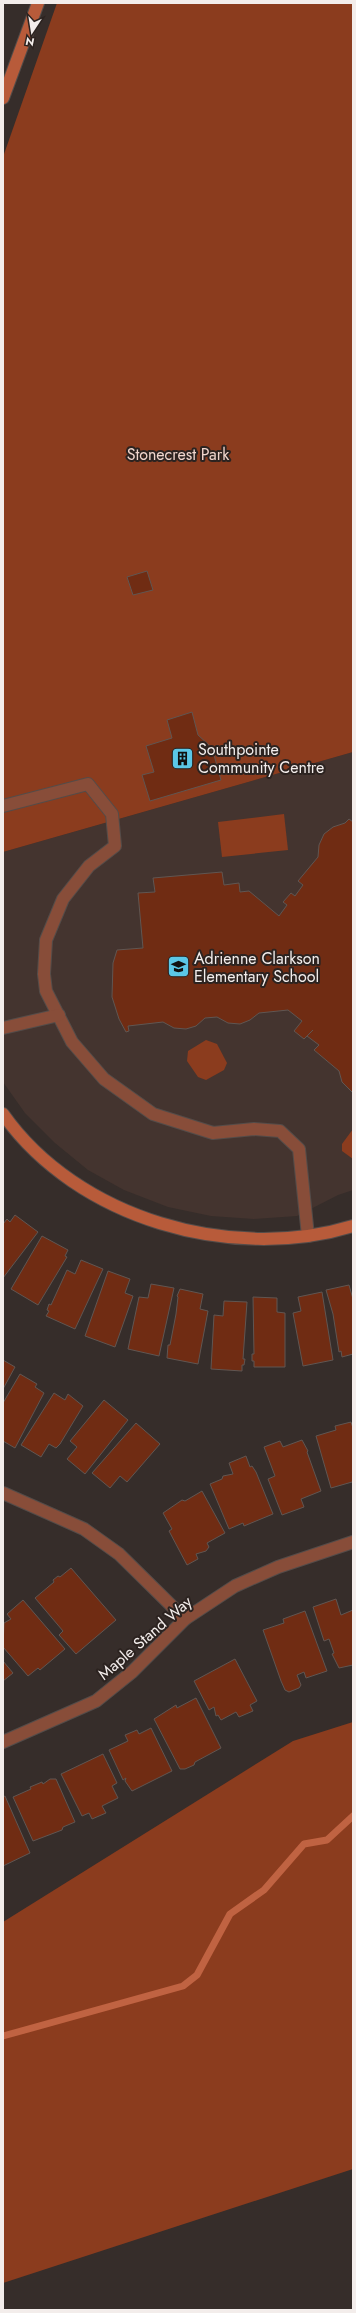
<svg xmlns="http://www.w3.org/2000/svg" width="356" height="2313" font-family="Jost,sans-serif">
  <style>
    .built { fill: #44342f }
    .green { fill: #8b3c1e }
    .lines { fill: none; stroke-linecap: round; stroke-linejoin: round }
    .stream { stroke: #c06342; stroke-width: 7 }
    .building { fill: #702c13; stroke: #605652 }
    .lane-casing { stroke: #544c49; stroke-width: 14 }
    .street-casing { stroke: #544c49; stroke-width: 14 }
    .secondary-casing { stroke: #544c49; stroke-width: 14 }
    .lane { stroke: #884d39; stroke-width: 12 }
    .street { stroke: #884d39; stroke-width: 12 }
    .secondary { stroke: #b85b3a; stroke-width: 12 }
    .labels { text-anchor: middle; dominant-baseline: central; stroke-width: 4; stroke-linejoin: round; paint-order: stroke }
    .park-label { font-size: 16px; fill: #f1d6cd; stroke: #2c2320 }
    .poi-label { font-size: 16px; fill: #f3edeb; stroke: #2c2320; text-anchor: start }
    .street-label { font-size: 16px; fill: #f3edeb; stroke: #2c2320 }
  </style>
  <rect width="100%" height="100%" fill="#362d2a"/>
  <path class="built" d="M 353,752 L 353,1190 L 338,1195 L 297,1216 L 254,1219 L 211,1216 L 168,1207 L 124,1190 L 88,1170 L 55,1143 L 25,1113 L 3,1082 L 3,852 Z"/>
  <g class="green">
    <path d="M 57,3 L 353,3 L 353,752 L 3,852 L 3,157 Z"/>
    <path d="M 284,814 L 288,850 L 222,857 L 218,822 Z"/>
    <path d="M 206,1040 L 217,1044 L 227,1063 L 224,1070 L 206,1080 L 198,1077 L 187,1061 L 188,1051 Z"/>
    <path d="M 353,1129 L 353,1159 L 342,1151 L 342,1144 Z"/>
    <path d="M 353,1722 L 353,2169 L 3,2283 L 3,1922 L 293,1741 Z"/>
  </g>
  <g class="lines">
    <path class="stream" d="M 3,2036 L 183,1986 L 197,1975 L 230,1914 L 264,1890 L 304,1844 L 327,1840 L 353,1816"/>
  </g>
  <g class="building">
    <path d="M 147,571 L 153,590 L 133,595 L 127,577 Z"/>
    <path d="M 192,712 L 198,735 L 209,745 L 212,754 L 214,755 L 221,780 L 150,801 L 142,775 L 154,772 L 146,746 L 172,738 L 167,720 Z"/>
    <path d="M 349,819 L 353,822 L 353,1093 L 342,1082 L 339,1071 L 314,1050 L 319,1045 L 307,1036 L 313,1030 L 304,1039 L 294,1031 L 302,1021 L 288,1010 L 259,1013 L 250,1020 L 240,1024 L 228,1023 L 217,1017 L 205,1018 L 196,1026 L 186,1029 L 174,1028 L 163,1022 L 128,1026 L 129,1031 L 126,1032 L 119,1019 L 112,997 L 113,963 L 117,950 L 143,948 L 138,893 L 155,892 L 153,878 L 222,872 L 224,885 L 239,883 L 240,892 L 249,891 L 279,916 L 287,905 L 283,902 L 291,893 L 295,896 L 303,885 L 298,881 L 318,857 L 319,845 L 324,834 L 333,827 L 345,823 Z"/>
    <path d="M 15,1215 L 38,1232 L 3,1278 L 3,1224 L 7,1219 L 10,1222 Z"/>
    <path d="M 42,1236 L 68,1250 L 65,1256 L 67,1257 L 38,1305 L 11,1289 Z"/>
    <path d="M 81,1260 L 103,1269 L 75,1329 L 46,1316 L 49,1311 L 47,1310 L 49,1304 L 51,1305 L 67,1270 L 75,1274 Z"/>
    <path d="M 108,1271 L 130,1279 L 125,1293 L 133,1296 L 115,1347 L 85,1336 Z"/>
    <path d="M 151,1284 L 174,1288 L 159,1356 L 128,1349 L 139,1297 L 148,1298 Z"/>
    <path d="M 349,1285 L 353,1299 L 353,1354 L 342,1357 L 341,1351 L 339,1352 L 333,1314 L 326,1290 Z"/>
    <path d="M 180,1289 L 203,1294 L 200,1309 L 208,1311 L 198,1364 L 167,1358 L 168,1345 L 170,1345 L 176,1314 L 178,1297 L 177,1296 Z"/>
    <path d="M 322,1292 L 333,1360 L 303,1366 L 293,1313 L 301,1311 L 298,1297 Z"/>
    <path d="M 253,1297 L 277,1298 L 277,1312 L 285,1313 L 285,1367 L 254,1367 L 254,1361 L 252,1361 L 252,1354 L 254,1354 Z"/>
    <path d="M 224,1301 L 247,1302 L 243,1359 L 245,1359 L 244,1365 L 242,1365 L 242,1371 L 211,1369 L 214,1315 L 223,1316 Z"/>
    <path d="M 3,1360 L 15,1367 L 3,1389 Z"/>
    <path d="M 20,1374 L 37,1384 L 35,1387 L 44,1393 L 15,1448 L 3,1441 L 3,1403 Z"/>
    <path d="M 54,1393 L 65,1400 L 68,1394 L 83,1406 L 60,1444 L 56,1448 L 49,1444 L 41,1457 L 21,1445 Z"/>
    <path d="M 104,1400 L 128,1420 L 85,1474 L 67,1459 L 77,1447 L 70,1441 Z"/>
    <path d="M 351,1422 L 353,1428 L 353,1484 L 352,1482 L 331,1488 L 316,1436 L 336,1430 L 335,1426 Z"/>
    <path d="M 136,1423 L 160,1444 L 127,1482 L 120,1476 L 110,1488 L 92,1473 Z"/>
    <path d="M 302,1440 L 308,1451 L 307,1452 L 321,1491 L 301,1499 L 304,1507 L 282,1515 L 268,1479 L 275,1476 L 264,1447 L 280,1441 L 283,1447 Z"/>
    <path d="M 246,1456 L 250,1467 L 252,1466 L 256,1472 L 273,1514 L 244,1526 L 243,1523 L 229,1529 L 210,1484 L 222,1479 L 223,1476 L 233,1474 L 229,1463 Z"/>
    <path d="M 202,1491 L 225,1533 L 207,1543 L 209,1547 L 206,1551 L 196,1554 L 198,1559 L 187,1565 L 169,1531 L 172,1529 L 163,1513 L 182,1500 L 185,1501 Z"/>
    <path d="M 71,1568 L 116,1620 L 76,1654 L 59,1635 L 63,1631 L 35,1598 L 54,1582 L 53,1580 L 58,1576 L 60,1577 Z"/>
    <path d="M 336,1599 L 341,1615 L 353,1610 L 353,1665 L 339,1668 L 332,1654 L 334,1653 L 329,1639 L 324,1641 L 313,1607 Z"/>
    <path d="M 23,1600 L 65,1649 L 40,1670 L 38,1668 L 28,1676 L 3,1647 L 4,1623 L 11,1619 L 7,1614 Z"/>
    <path d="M 305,1611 L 327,1671 L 306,1678 L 304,1672 L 297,1675 L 301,1685 L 299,1688 L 289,1692 L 285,1690 L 281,1681 L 263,1630 L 284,1623 L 283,1619 Z"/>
    <path d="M 235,1659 L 257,1701 L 250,1705 L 253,1711 L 239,1717 L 236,1712 L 221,1720 L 218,1715 L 216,1716 L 214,1707 L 209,1710 L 194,1681 Z"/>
    <path d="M 3,1661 L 13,1673 L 3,1681 Z"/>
    <path d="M 196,1698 L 221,1748 L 195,1762 L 194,1765 L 185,1769 L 180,1769 L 154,1719 L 176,1705 L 177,1708 Z"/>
    <path d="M 151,1728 L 172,1771 L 132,1791 L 125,1781 L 126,1778 L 123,1780 L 109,1750 L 128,1741 L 125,1735 L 137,1730 L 139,1734 Z"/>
    <path d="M 103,1754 L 117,1783 L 112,1786 L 118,1798 L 102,1806 L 106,1813 L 92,1819 L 89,1813 L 82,1816 L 61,1774 Z"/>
    <path d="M 50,1779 L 56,1779 L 75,1822 L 63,1827 L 62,1830 L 33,1841 L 13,1797 L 31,1789 L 30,1787 L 42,1782 L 43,1784 Z"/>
    <path d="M 5,1796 L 30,1853 L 3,1866 L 3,1797 Z"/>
  </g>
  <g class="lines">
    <defs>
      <g id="lane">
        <path d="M 3,806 L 88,784 L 112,814 L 115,846 L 89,866 L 63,899 L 46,940 L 44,974 L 46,991 L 72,1042 L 104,1079 L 153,1114 L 213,1133 L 254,1129 L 280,1131 L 299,1149 L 308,1236"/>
        <path d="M 3,1028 L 59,1015"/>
      </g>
      <g id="street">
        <path d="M 3,1493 L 84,1529 L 119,1554 L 185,1619"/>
        <path d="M 3,1742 L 96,1701 L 132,1672 L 185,1619 L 235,1586 L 278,1567 L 353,1542"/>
      </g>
      <g id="secondary">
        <path d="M 3,98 L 38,3"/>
        <path d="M 3,1114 C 77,1219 232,1263 353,1226"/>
      </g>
    </defs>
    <use href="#lane" class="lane-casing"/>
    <use href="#street" class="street-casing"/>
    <use href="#secondary" class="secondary-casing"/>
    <use href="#lane" class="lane"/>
    <use href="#street" class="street"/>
    <use href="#secondary" class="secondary"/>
  </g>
  <defs>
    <symbol id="building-square" viewBox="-11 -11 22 22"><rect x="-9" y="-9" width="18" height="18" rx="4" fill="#5bc7e7" stroke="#2c2320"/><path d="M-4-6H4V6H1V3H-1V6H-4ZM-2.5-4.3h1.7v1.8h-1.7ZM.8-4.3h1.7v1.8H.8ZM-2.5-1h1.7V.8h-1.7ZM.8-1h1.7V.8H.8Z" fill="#111"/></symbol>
    <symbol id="school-square" viewBox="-11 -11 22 22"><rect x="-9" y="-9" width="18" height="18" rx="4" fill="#5bc7e7" stroke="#2c2320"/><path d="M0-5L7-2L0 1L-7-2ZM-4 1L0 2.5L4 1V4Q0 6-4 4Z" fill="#111"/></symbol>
  </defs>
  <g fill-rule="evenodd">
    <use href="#building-square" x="170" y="746" width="25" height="25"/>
    <use href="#school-square" x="166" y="954" width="25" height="25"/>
  </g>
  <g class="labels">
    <g class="park-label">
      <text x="178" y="454">Stonecrest Park</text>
    </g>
    <g class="poi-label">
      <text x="198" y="749">Southpointe<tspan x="198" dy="18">Community Centre</tspan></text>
      <text x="194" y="958">Adrienne Clarkson<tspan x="194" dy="18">Elementary School</tspan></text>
    </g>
    <g class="street-label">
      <text transform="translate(145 1638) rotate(-41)">Maple Stand Way</text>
    </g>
  </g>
  <rect width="356" height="2313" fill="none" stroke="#f3edeb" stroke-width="8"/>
  <g transform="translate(32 32) rotate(192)" stroke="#2c2320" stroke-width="3" paint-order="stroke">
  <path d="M0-3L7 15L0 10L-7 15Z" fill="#f3edeb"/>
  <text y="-6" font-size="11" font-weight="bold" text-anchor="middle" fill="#f3edeb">N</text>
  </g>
</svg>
